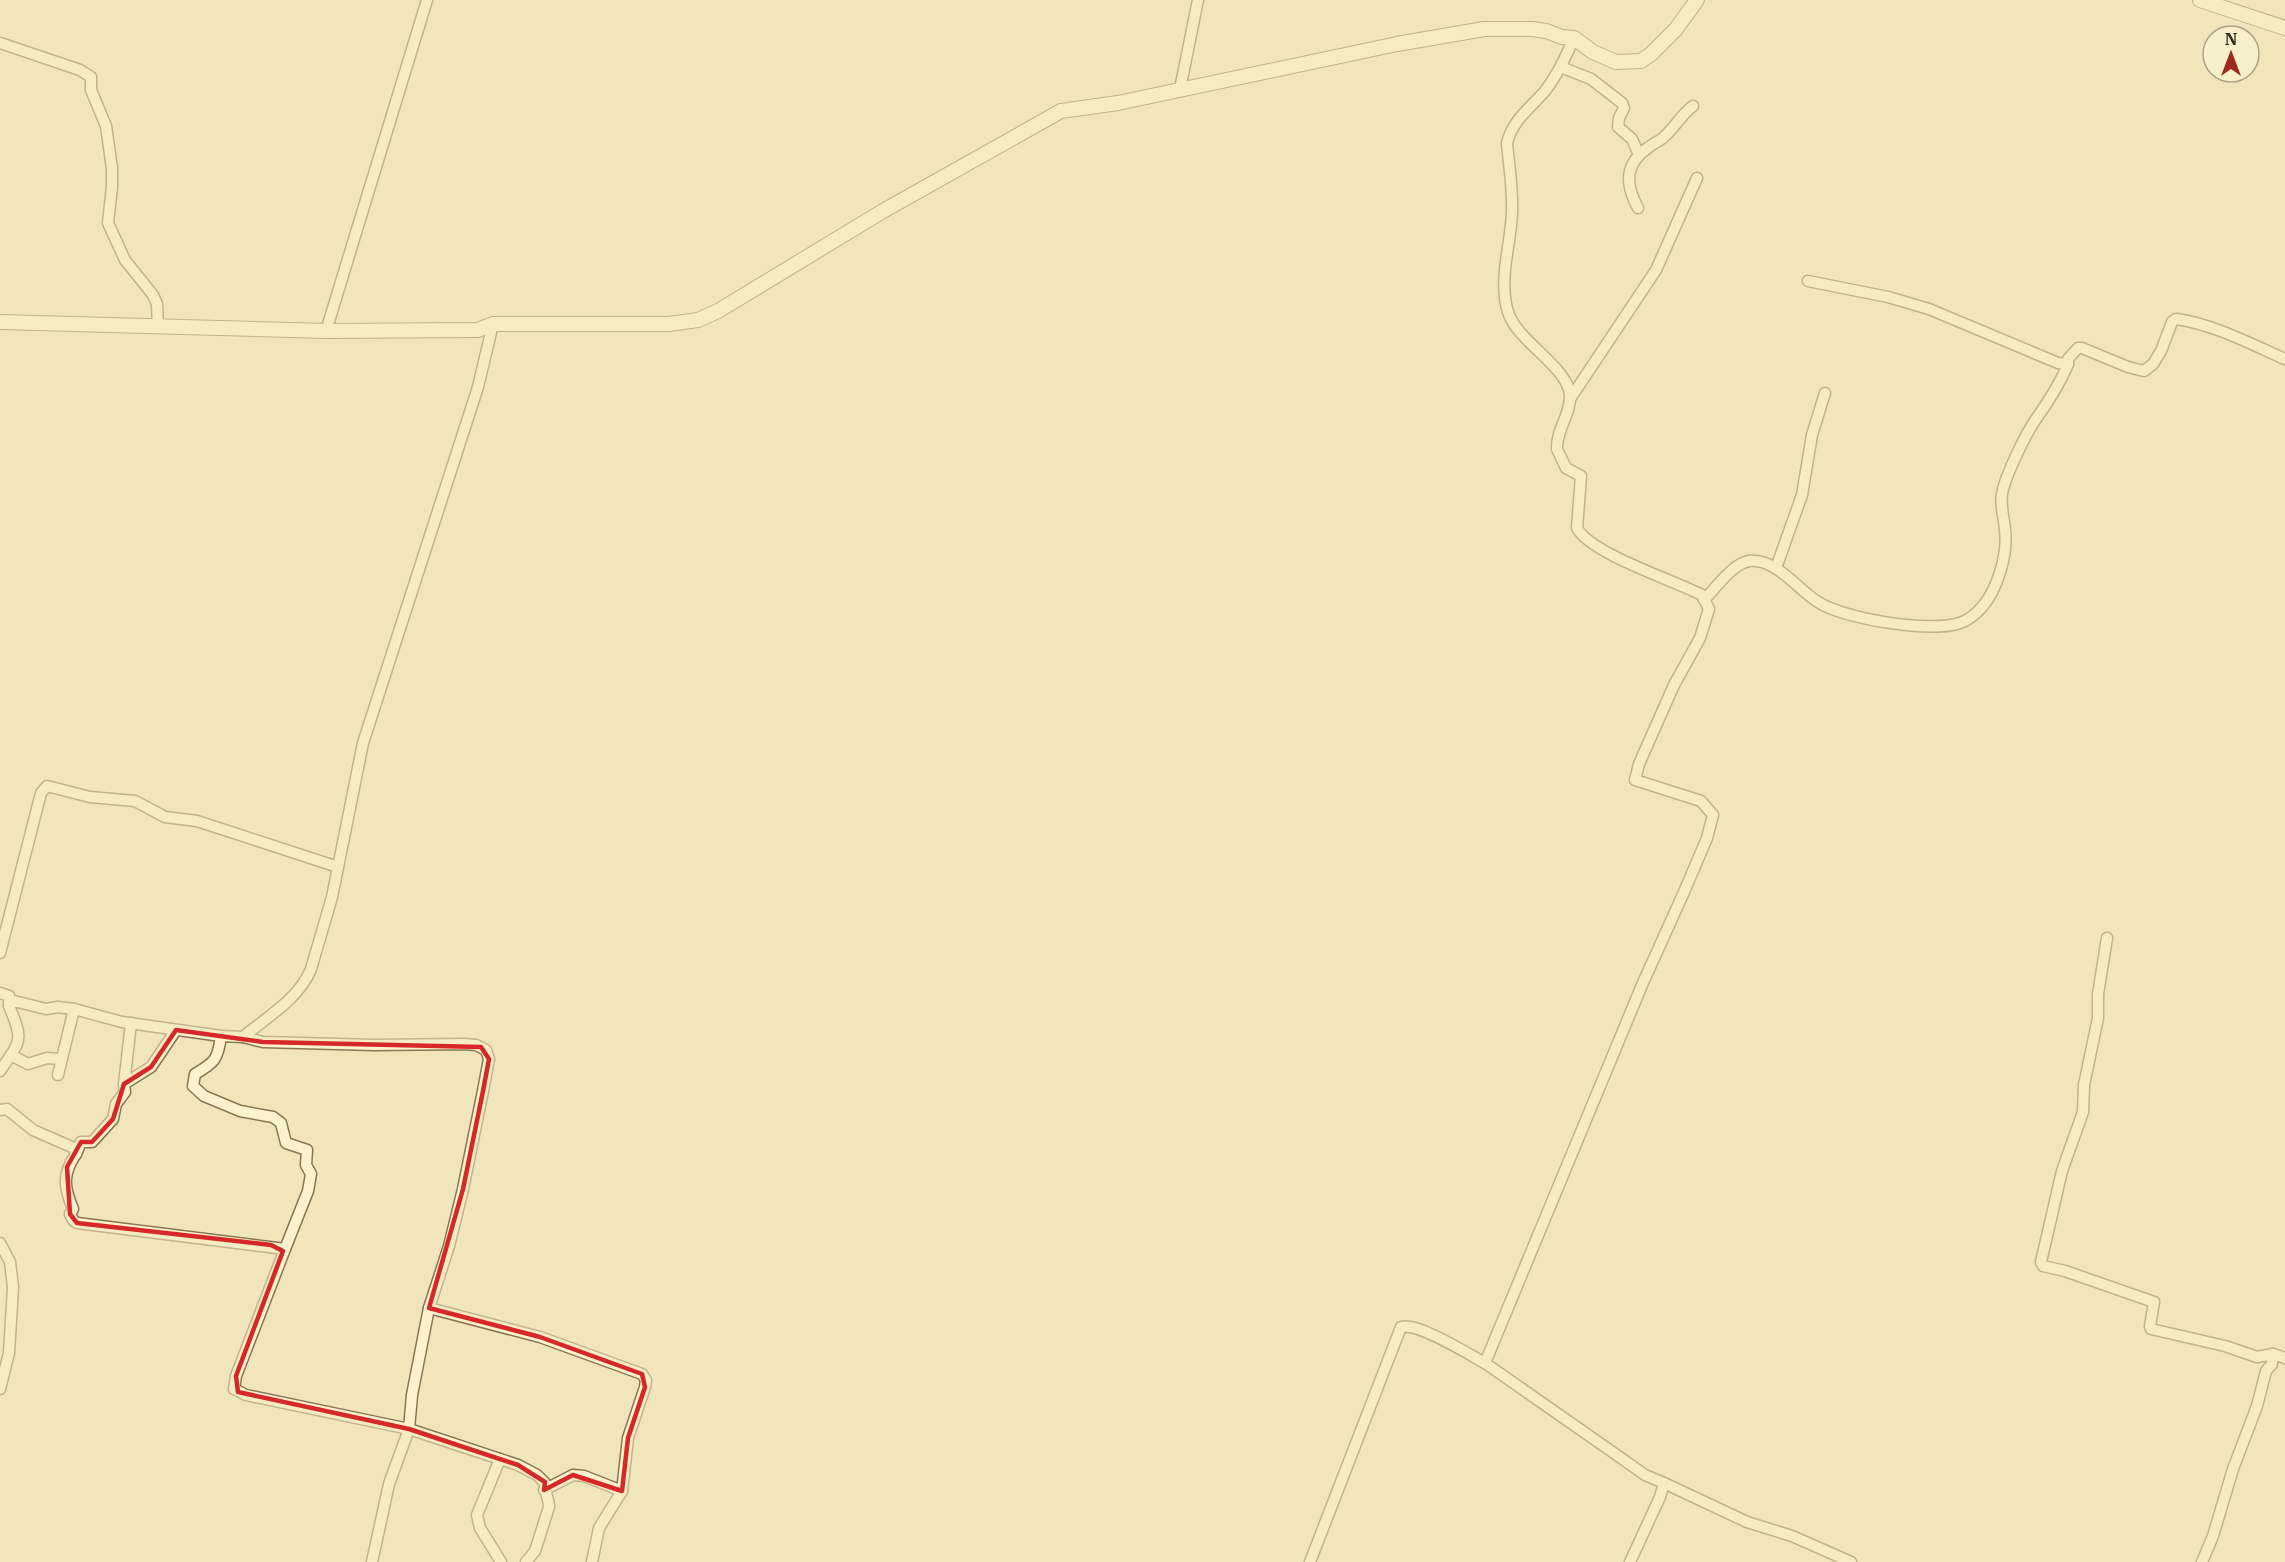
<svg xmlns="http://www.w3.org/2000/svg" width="2285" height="1562" font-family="'IBM Plex Serif',serif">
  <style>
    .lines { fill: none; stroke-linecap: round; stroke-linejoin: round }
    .minor-casing { stroke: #8a7653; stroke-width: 13 }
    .tertiary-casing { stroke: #8a7653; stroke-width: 16 }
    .minor { stroke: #fcf3ce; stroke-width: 10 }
    .tertiary { stroke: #fcf3ce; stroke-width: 14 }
    .marked { fill: none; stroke: #d62828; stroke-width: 4.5; stroke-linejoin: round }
  </style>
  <rect width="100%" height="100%" fill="#f1e6bb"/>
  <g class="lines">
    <defs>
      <g id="minor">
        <path d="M 1574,38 C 1566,56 1558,74 1545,91 C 1531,107 1512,121 1507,143 C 1509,166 1513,189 1512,212 C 1511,245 1498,279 1508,312 C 1517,342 1569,367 1570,396 C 1571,414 1556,430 1557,449 L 1566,468 L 1581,476 L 1577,528 C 1591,554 1673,580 1702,595 L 1709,609 L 1700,638 L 1674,685 L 1639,764 L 1635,780 L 1701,801 L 1713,815 L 1707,838 L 1684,892 L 1642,985 L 1485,1363 L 1621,1458 L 1645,1475 L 1664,1483 L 1660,1497 L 1630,1562"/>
        <path d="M 0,43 L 80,70 L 91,77 L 91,90 L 106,126 L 112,168 L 112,187 L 108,223 L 125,260 L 153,295 L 157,304 L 158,327"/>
        <path d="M 1561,67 L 1591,79 L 1622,103 L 1624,108 L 1619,118 L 1618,127 L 1632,139 L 1639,155"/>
        <path d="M 1180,89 L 1198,0"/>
        <path d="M 1638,208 C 1625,184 1624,164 1649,147 C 1654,143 1660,141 1664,137 C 1675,127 1681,115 1693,106"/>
        <path d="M 1808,281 L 1888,297 L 1929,309 L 2058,363 L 2068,364 L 2068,359 L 2078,348 L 2082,348 L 2128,367 L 2144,371 L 2153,364 L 2161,351 L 2172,322 L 2176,319 C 2213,324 2251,344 2285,359"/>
        <path d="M 326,331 L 427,0"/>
        <path d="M 1570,399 L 1656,270 L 1697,178"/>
        <path d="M 1776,568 L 1802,495 L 1812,435 L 1825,393"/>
        <path d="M 1704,600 C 1716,588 1732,564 1749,561 C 1776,558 1797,589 1818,602 C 1844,619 1930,633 1960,623 C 1969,620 1976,614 1982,607 C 1998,589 2008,553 2005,530 C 2004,517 1999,502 2003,489 C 2008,471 2025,435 2036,419 C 2048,402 2060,384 2068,364"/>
        <path d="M 2107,938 L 2098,994 L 2098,1018 L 2084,1085 L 2083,1112 L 2062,1171 L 2041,1262 L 2043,1266 L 2065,1271 L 2154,1302 L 2150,1326 L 2151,1329 L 2225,1346 L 2257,1357 L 2273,1354"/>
        <path d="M 0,953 L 41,793 L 47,786 L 90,797 L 135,801 L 165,817 L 197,821 L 338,867"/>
        <path d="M 0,993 L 9,996 L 9,1006 L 14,1001 L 46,1009 L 58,1007 L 74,1009 L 122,1022 L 221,1036 L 243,1037 L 263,1042 L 374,1045 L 464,1044 L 476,1045 L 486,1050 L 489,1059 L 483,1091 L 463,1189 L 449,1246 L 429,1308 L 412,1395 L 409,1429 L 389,1484 L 372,1562"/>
        <path d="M 221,1036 C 218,1060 214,1063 195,1074 L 193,1086 L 204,1096 L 240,1111 L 273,1117 L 281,1123 L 286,1143 L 307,1150 L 306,1165 L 311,1174 L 308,1191 L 285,1249"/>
        <path d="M 243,1037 C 267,1017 299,999 311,969 L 332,897 L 363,743 L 478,387 L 493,324"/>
        <path d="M 11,1055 L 28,1064 L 47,1058 L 61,1059"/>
        <path d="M 0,1071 C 21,1040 24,1041 9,1006"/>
        <path d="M 58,1075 L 74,1009"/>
        <path d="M 124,1084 L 131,1023"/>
        <path d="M 0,1110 L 7,1109 L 33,1130 L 74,1148 L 76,1154 C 62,1174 64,1188 73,1209 L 70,1214 L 73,1220 L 77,1223 L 285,1249 L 236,1376 L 234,1389 L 246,1395 L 409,1429 L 518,1465 L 537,1475 L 545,1483 C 544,1492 549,1498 549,1507 L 535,1551 L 526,1562"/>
        <path d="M 76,1154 L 81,1142 L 92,1142 L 113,1119 L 116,1104 L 125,1092 L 124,1084 L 151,1067 L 176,1030"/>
        <path d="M 0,1243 L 10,1262 L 13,1287 L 9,1353 L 0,1389"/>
        <path d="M 429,1308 L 540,1337 L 642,1374 L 646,1380 L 645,1387 L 628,1438 L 622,1491"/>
        <path d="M 500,1459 L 477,1515 L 480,1528 L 501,1562"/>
        <path d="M 1664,1483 L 1747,1522 L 1792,1536 L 1851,1562"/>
        <path d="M 544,1490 L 573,1475 L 584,1476 L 622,1491 L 599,1528 L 592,1562"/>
        <path d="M 1310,1562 L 1401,1327 C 1418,1322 1468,1354 1485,1363"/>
        <path d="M 2202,1562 L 2213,1536 L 2233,1469 L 2257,1406 L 2266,1371 L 2272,1364 L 2273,1354 L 2285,1358"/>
      </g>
      <g id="tertiary">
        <path d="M 2200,0 L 2285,28"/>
        <path d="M 0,322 L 326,331 L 478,330 L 493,324 L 669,324 L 698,320 L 718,311 L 883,211 L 1061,111 L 1118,103 L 1397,44 L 1484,29 L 1532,29 L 1546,31 L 1562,37 L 1574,38 L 1593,52 L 1616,62 L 1641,61 L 1651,54 L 1676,29 L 1697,0"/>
      </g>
    </defs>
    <use href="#minor" class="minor-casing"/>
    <use href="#tertiary" class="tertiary-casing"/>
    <use href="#minor" class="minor"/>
    <use href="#tertiary" class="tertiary"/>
  </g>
  <path d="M0 0H2285V1562H0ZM 176,1030 L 263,1042 L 481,1047 L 489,1059 L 483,1091 L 463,1189 L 429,1308 L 540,1337 L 642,1374 L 645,1387 L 628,1438 L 622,1491 L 573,1475 L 544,1490 L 545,1482 L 518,1465 L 409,1429 L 238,1392 L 236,1376 L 283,1251 L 271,1245 L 77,1223 L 70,1214 L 67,1167 L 81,1142 L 92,1142 L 113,1119 L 124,1084 L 151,1067 Z" fill="#f1e6bb" fill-opacity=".55" fill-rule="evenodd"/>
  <path class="marked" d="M 176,1030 L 263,1042 L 481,1047 L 489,1059 L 483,1091 L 463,1189 L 429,1308 L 540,1337 L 642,1374 L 645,1387 L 628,1438 L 622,1491 L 573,1475 L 544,1490 L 545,1482 L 518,1465 L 409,1429 L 238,1392 L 236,1376 L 283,1251 L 271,1245 L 77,1223 L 70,1214 L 67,1167 L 81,1142 L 92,1142 L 113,1119 L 124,1084 L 151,1067 Z"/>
  <g transform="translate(2231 54)"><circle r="28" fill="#f8f0cb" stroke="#aba184" stroke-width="1.5"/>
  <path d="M0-4.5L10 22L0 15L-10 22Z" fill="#9e2a1e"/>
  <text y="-9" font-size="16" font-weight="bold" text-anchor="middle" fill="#372b1a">N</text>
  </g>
</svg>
